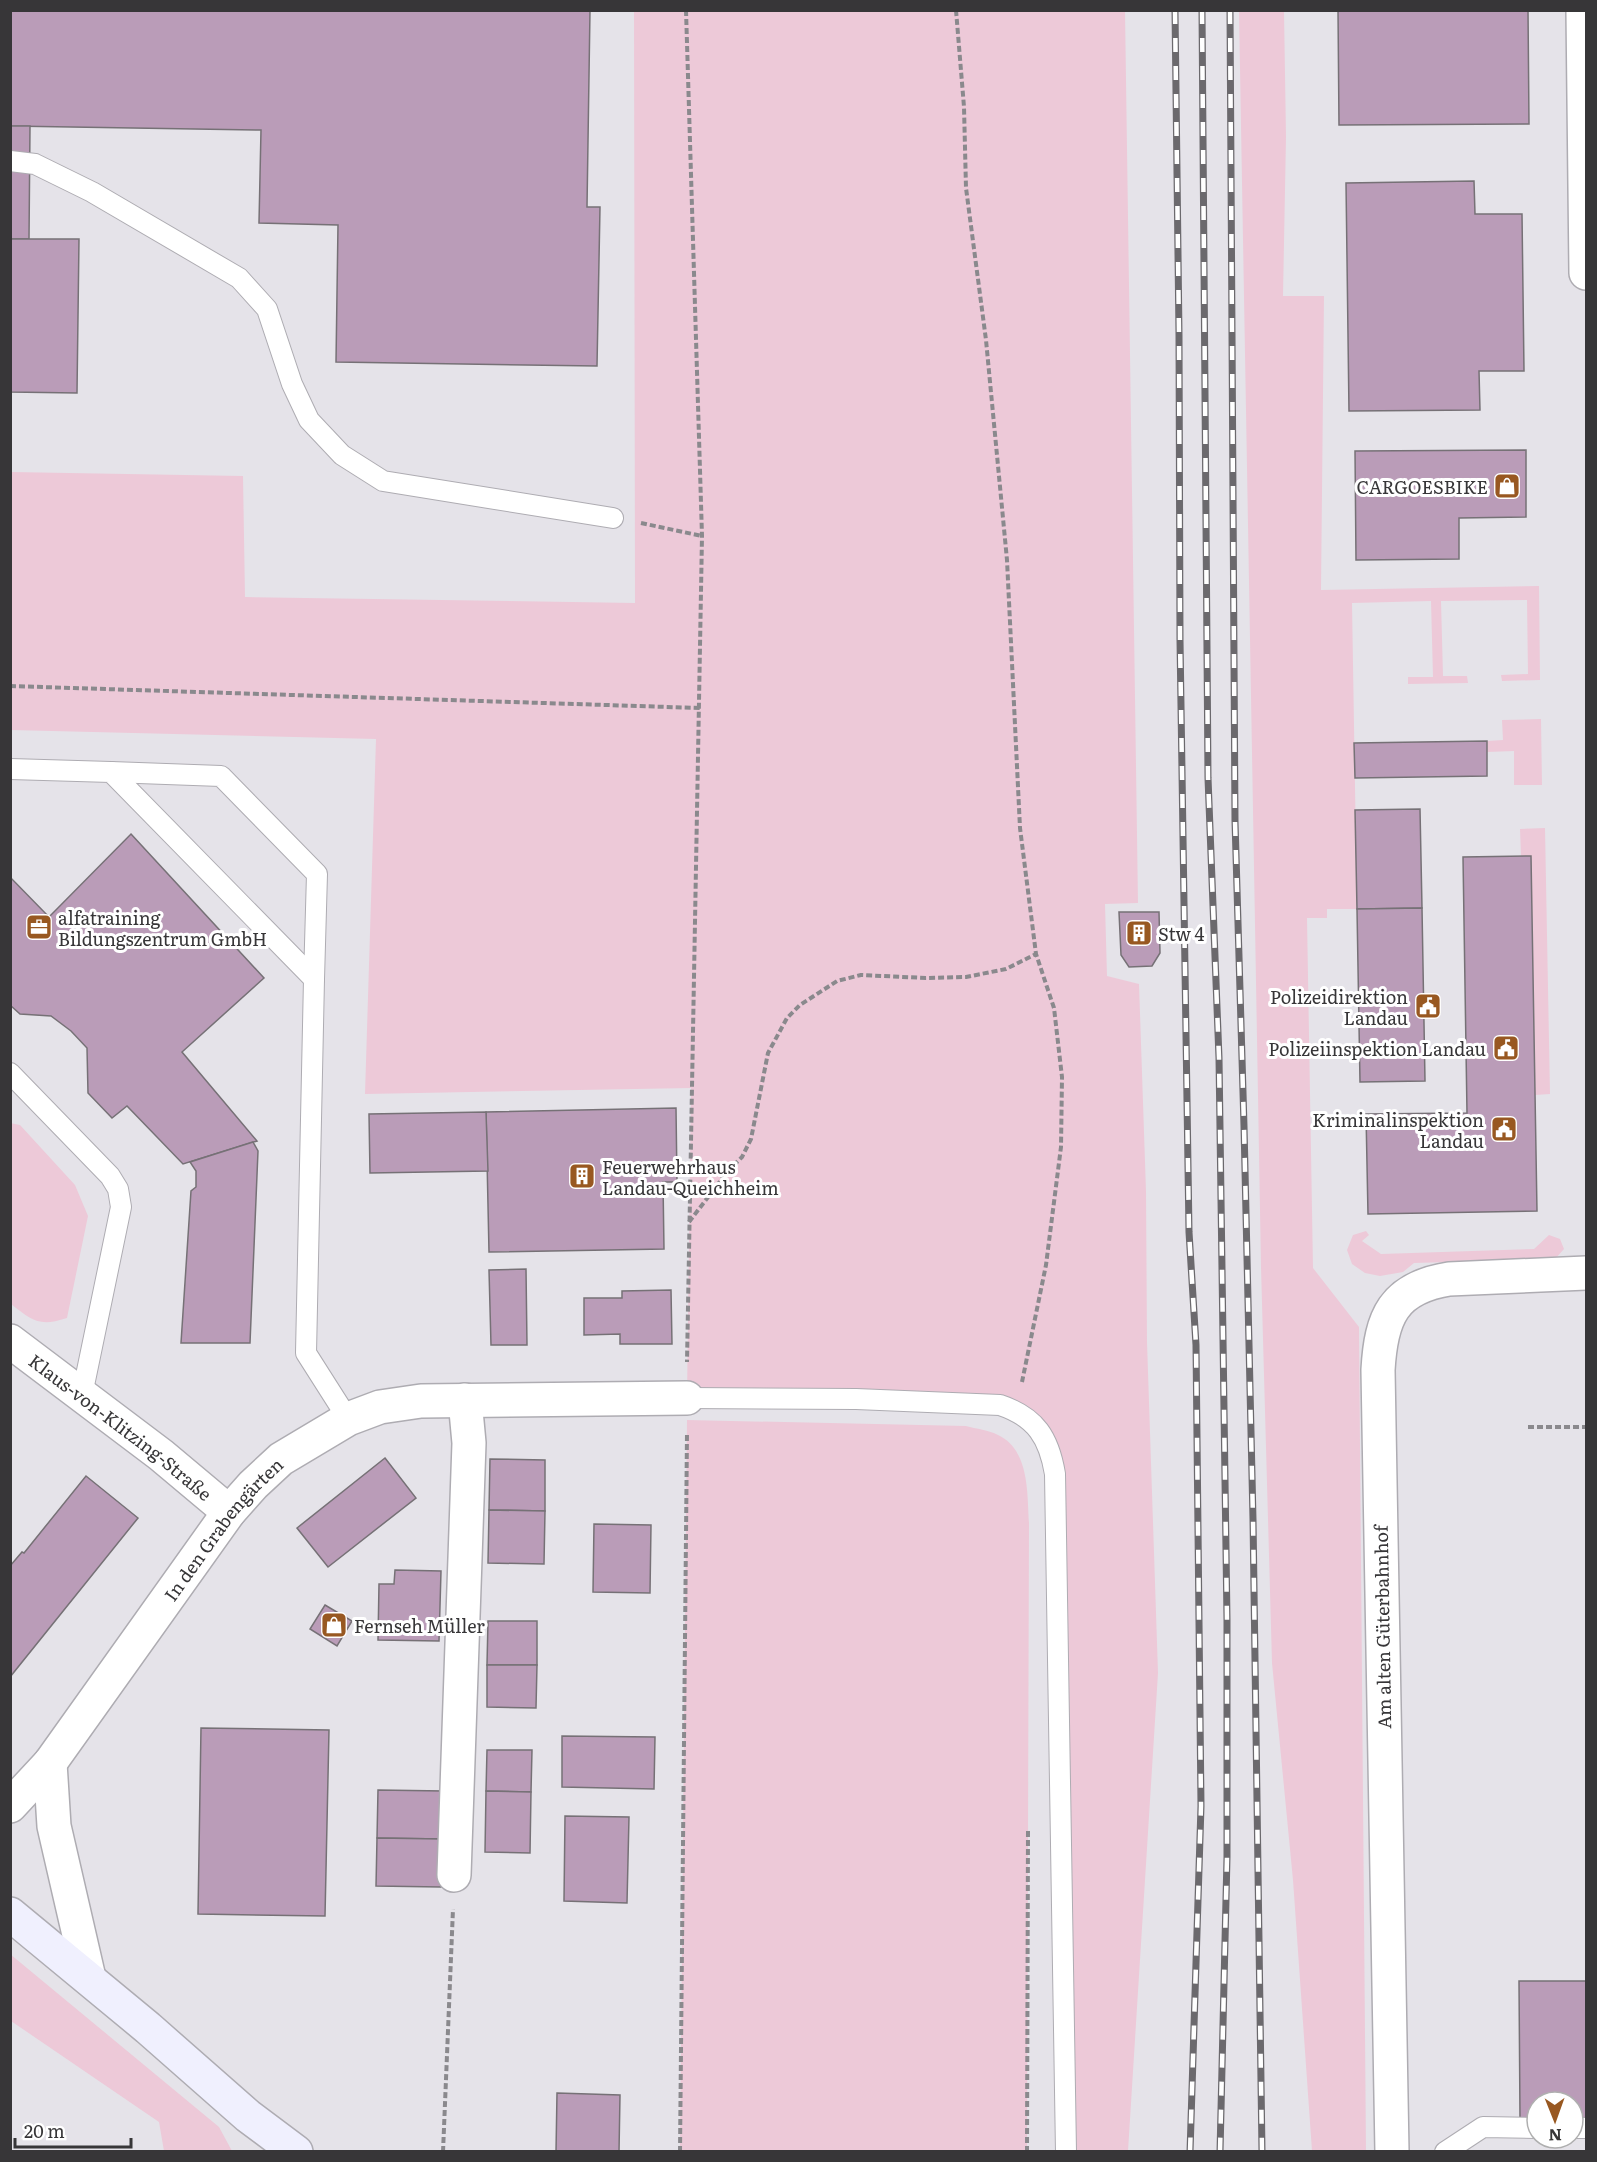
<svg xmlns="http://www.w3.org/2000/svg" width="1597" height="2162" font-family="Literata,serif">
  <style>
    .green { fill: #edc9d8 }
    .building { fill: #ba9cb8; stroke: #767176; stroke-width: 1.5 }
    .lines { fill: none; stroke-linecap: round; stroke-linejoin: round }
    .lane-casing { stroke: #aeacb2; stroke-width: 22 }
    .street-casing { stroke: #aeacb2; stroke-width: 36 }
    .secondary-casing { stroke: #aeacb2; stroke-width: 36 }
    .path { stroke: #8a898d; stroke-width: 4; stroke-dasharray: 6 3; stroke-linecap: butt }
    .lane { stroke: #fff; stroke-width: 20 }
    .street { stroke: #fff; stroke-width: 33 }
    .secondary { stroke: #f0f0fe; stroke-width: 33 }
    .rail-casing { stroke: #6b696d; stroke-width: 7 }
    .rail { stroke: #fff; stroke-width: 4.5; stroke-dasharray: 14; stroke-linecap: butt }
    .labels { text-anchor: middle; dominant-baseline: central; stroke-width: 6; stroke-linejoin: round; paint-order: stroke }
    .poi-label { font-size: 18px; fill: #373638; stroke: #fff; text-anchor: end }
    .street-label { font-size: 18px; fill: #373638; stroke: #fff }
  </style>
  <rect width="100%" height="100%" fill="#e5e3e9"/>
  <g class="green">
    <path d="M 634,11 L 1125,11 L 1138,903 L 1105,904 L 1107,976 L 1139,984 L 1146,1191 L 1147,1342 L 1158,1673 L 1128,2151 L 1066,2151 L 1055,1474 L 1016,1411 L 687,1398 L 691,1088 L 365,1094 L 376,739 L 11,730 L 11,472 L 243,476 L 245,597 L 635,603 Z"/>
    <path d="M 1239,11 L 1284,11 L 1286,137 L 1283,296 L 1324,296 L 1321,590 L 1539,586 L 1540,680 L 1502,681 L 1501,675 L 1528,674 L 1527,600 L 1441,601 L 1443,676 L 1467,676 L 1468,683 L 1408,684 L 1408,677 L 1433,677 L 1431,601 L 1352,603 L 1357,909 L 1327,909 L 1327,918 L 1307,918 L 1313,1268 L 1359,1327 L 1366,2151 L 1312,2151 L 1293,1880 L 1272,1663 L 1261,1267 Z"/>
    <path d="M 1541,719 L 1542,785 L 1514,785 L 1514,751 L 1487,752 L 1487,741 L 1503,740 L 1502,720 Z"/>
    <path d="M 1545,828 L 1550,1094 L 1535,1095 L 1531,856 L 1521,856 L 1520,829 Z"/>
    <path d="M 10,1123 L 20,1125 L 75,1185 L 88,1216 L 67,1318 C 39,1327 33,1321 11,1304 Z"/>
    <path d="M 1366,1231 L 1369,1235 L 1362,1241 L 1381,1254 L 1534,1249 L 1549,1235 L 1560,1239 L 1564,1249 L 1555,1259 L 1414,1263 L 1403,1272 L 1380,1276 L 1365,1273 L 1352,1264 L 1347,1250 L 1353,1235 Z"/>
    <path d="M 687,1420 L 966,1426 C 976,1429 989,1430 998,1435 C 1030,1450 1027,1494 1029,1523 L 1027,2151 L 680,2151 Z"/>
    <path d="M 10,1954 L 219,2127 L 232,2151 L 164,2151 L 159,2122 L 11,2021 Z"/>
  </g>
  <g class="building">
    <path d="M 10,10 L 590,10 L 587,207 L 600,207 L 597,366 L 336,362 L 338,225 L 259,223 L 261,130 L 10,126 Z"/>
    <path d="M 1338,10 L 1528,10 L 1529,124 L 1339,125 Z"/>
    <path d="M 10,126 L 30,126 L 29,239 L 10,239 Z"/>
    <path d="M 1474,181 L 1475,214 L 1522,214 L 1524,371 L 1479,371 L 1480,410 L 1349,411 L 1346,183 Z"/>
    <path d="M 10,239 L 79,239 L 77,393 L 10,392 Z"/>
    <path d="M 1526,450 L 1526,517 L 1459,518 L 1459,559 L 1356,560 L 1355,451 Z"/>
    <path d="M 1487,741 L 1487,776 L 1355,778 L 1354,743 Z"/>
    <path d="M 1420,809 L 1422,908 L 1357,909 L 1355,810 Z"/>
    <path d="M 131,834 L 264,978 L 182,1052 L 257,1141 L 183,1164 L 127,1106 L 112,1118 L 88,1093 L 87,1048 L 71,1031 L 51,1016 L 20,1014 L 10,1005 L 10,877 L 49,917 Z"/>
    <path d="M 1531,856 L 1537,1211 L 1368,1214 L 1366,1114 L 1467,1113 L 1463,857 Z"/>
    <path d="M 1422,908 L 1425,1081 L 1360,1082 L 1357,909 Z"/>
    <path d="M 1119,912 L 1159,912 L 1160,953 L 1152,966 L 1129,967 L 1121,955 Z"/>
    <path d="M 676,1108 L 677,1182 L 663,1182 L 664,1249 L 489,1252 L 486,1112 Z"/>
    <path d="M 486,1112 L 488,1171 L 370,1173 L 369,1114 Z"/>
    <path d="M 253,1142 L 258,1151 L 250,1343 L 181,1343 L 191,1191 L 196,1187 L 196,1171 L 190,1162 Z"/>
    <path d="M 526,1269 L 527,1345 L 491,1345 L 489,1270 Z"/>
    <path d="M 671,1290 L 672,1344 L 620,1344 L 620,1334 L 584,1335 L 584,1298 L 622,1298 L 622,1291 Z"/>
    <path d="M 385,1458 L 416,1498 L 328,1567 L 297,1528 Z"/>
    <path d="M 490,1459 L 545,1460 L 545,1511 L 489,1510 Z"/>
    <path d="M 86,1476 L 138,1518 L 10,1677 L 10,1566 L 22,1552 L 24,1553 Z"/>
    <path d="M 489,1510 L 545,1511 L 544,1564 L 488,1563 Z"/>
    <path d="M 594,1524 L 651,1525 L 650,1593 L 593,1592 Z"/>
    <path d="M 395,1570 L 441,1571 L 439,1641 L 378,1640 L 379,1584 L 394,1584 Z"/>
    <path d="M 325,1605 L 352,1621 L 337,1646 L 310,1629 Z"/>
    <path d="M 488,1621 L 537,1621 L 537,1665 L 487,1665 Z"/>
    <path d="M 487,1665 L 537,1665 L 536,1708 L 487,1707 Z"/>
    <path d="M 201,1728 L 329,1730 L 325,1916 L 198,1914 Z"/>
    <path d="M 562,1736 L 655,1737 L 654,1789 L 562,1787 Z"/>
    <path d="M 487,1750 L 532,1750 L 531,1792 L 486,1791 Z"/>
    <path d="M 378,1790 L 443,1791 L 442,1839 L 377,1838 Z"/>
    <path d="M 486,1791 L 531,1792 L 530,1853 L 485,1852 Z"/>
    <path d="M 565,1816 L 629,1817 L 627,1903 L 564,1901 Z"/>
    <path d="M 377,1838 L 442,1839 L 441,1887 L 376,1886 Z"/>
    <path d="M 1519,1981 L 1586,1981 L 1586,2118 L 1573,2118 L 1573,2102 L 1537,2102 L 1537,2118 L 1520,2118 Z"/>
    <path d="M 557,2093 L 620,2095 L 619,2152 L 556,2152 Z"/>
  </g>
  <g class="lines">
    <defs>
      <g id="lane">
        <path d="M 10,161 L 35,164 L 92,192 L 239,278 L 267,309 L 292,384 L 309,420 L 342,455 L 383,481 L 613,518"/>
        <path d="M 10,769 L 111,772 L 314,979 L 306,1353 L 348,1419"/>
        <path d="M 111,772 L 221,776 L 317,874 L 314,979"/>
        <path d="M 10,1073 L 110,1176 L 118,1189 L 121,1207 L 82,1395"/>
        <path d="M 687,1398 L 856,1399 L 1000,1405 C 1036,1417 1049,1438 1055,1474 L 1066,2152"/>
        <path d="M 1573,2128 L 1586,2128"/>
        <path d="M 1445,2152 L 1483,2127 L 1537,2128"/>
      </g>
      <g id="street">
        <path d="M 1583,10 L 1586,273"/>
        <path id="s1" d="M 10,1341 L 161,1455 L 229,1512"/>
        <path d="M 50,1763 L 54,1826 L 89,1978"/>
        <path id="s2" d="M 10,1806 L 50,1763 L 229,1512 L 253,1485 L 281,1459 L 348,1419 L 380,1407 L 421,1401 L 687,1398"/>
        <path d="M 454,1875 L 469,1443 L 465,1400"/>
        <path d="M 1392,2152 L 1378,1370 C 1381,1317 1393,1288 1449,1279 L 1586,1273"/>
      </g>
      <path id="secondary" d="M 10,1914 L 148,2028 L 248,2116 L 296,2152"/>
    </defs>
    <use href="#lane" class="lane-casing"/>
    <use href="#street" class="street-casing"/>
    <use href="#secondary" class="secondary-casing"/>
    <g class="path">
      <path d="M 686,10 L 702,536 L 687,1362"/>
      <path d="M 956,10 L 964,107 L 966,188 L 986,340 L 1007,560 L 1020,828 L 1036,954 L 1054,1008 L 1062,1077 L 1061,1147 L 1046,1265 L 1022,1382"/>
      <path d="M 641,523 L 702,536"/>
      <path d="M 10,686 L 700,708"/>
      <path d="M 689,1222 L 728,1171 L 742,1157 L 751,1139 L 768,1053 L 787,1018 L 800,1005 L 837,981 L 861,975 L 926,978 L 966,977 L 1006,969 L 1036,954"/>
      <path d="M 1528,1427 L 1586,1427"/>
      <path d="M 443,2152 L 453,1909"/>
      <path d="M 680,2152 L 687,1433"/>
      <path d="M 1027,2152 L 1028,1831"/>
    </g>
    <use href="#lane" class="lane"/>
    <use href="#street" class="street"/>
    <use href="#secondary" class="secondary"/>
    <defs>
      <g id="rail">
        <path d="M 1175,10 L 1179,335 L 1180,640 L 1189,1232 L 1196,1345 L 1201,1806 L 1190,2152"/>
        <path d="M 1202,10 L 1208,778 L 1219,1058 L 1227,1620 L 1227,1857 L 1220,2152"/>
        <path d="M 1230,10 L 1235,821 L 1244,1126 L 1253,1519 L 1262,2152"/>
      </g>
    </defs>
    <use href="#rail" class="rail-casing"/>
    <use href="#rail" class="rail"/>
  </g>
  <defs>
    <symbol id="shop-square" viewBox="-11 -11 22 22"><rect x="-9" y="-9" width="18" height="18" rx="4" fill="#985821" stroke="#fff"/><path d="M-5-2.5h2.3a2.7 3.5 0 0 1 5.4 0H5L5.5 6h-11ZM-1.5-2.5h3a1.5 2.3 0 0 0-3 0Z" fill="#fff"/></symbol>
    <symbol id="office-square" viewBox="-11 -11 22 22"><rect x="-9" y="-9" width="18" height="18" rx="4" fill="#985821" stroke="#fff"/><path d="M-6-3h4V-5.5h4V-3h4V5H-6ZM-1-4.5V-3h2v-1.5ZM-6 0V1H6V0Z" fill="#fff"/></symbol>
    <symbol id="building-square" viewBox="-11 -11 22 22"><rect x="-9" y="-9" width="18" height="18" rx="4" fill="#985821" stroke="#fff"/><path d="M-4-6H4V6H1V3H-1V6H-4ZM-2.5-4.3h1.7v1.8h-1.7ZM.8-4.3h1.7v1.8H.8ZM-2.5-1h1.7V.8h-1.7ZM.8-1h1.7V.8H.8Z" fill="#fff"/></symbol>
    <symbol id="civic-square" viewBox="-11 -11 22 22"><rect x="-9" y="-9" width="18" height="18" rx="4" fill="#985821" stroke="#fff"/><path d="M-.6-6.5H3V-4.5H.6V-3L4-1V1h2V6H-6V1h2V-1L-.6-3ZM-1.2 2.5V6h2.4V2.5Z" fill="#fff"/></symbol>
  </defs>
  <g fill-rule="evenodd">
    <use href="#shop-square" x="1492" y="471" width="30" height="30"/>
    <use href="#office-square" x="24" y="912" width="30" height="30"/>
    <use href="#building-square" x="1124" y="918" width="30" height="30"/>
    <use href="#civic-square" x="1413" y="991" width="30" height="30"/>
    <use href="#civic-square" x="1491" y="1033" width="30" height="30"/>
    <use href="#civic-square" x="1489" y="1114" width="30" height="30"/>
    <use href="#building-square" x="567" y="1161" width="30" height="30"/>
    <use href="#shop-square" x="319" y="1610" width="30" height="30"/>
  </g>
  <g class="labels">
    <g class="poi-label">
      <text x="1488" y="486">CARGOESBIKE</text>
      <text x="58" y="917" text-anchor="start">alfatraining<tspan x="58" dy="21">Bildungszentrum GmbH</tspan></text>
      <text x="1158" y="933" text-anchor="start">Stw 4</text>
      <text x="1408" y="996">Polizeidirektion<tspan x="1408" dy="21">Landau</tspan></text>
      <text x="1486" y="1048">Polizeiinspektion Landau</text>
      <text x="1484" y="1119">Kriminalinspektion<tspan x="1484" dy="21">Landau</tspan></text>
      <text x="602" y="1166" text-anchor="start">Feuerwehrhaus<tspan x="602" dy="21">Landau-Queichheim</tspan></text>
      <text x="354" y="1625" text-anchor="start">Fernseh Müller</text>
    </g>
    <g class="street-label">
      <text stroke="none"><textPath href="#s1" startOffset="140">Klaus-von-Klitzing-Straße</textPath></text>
      <text stroke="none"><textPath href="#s2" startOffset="350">In den Grabengärten</textPath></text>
      <text transform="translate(1382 1627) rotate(-91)">Am alten Güterbahnhof</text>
    </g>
  </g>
  <rect width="1597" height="2162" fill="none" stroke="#373638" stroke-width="24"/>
  <g transform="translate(1555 2120) rotate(179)"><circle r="28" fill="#ffffff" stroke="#afafaf" stroke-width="1.5"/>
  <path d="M0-4.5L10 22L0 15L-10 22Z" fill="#985821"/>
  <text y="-9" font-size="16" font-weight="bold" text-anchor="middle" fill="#373638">N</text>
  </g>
  <path d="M15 2138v9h116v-9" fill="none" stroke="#373638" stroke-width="3"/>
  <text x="24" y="2138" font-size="18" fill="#373638" stroke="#ffffff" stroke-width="4.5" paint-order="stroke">20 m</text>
</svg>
